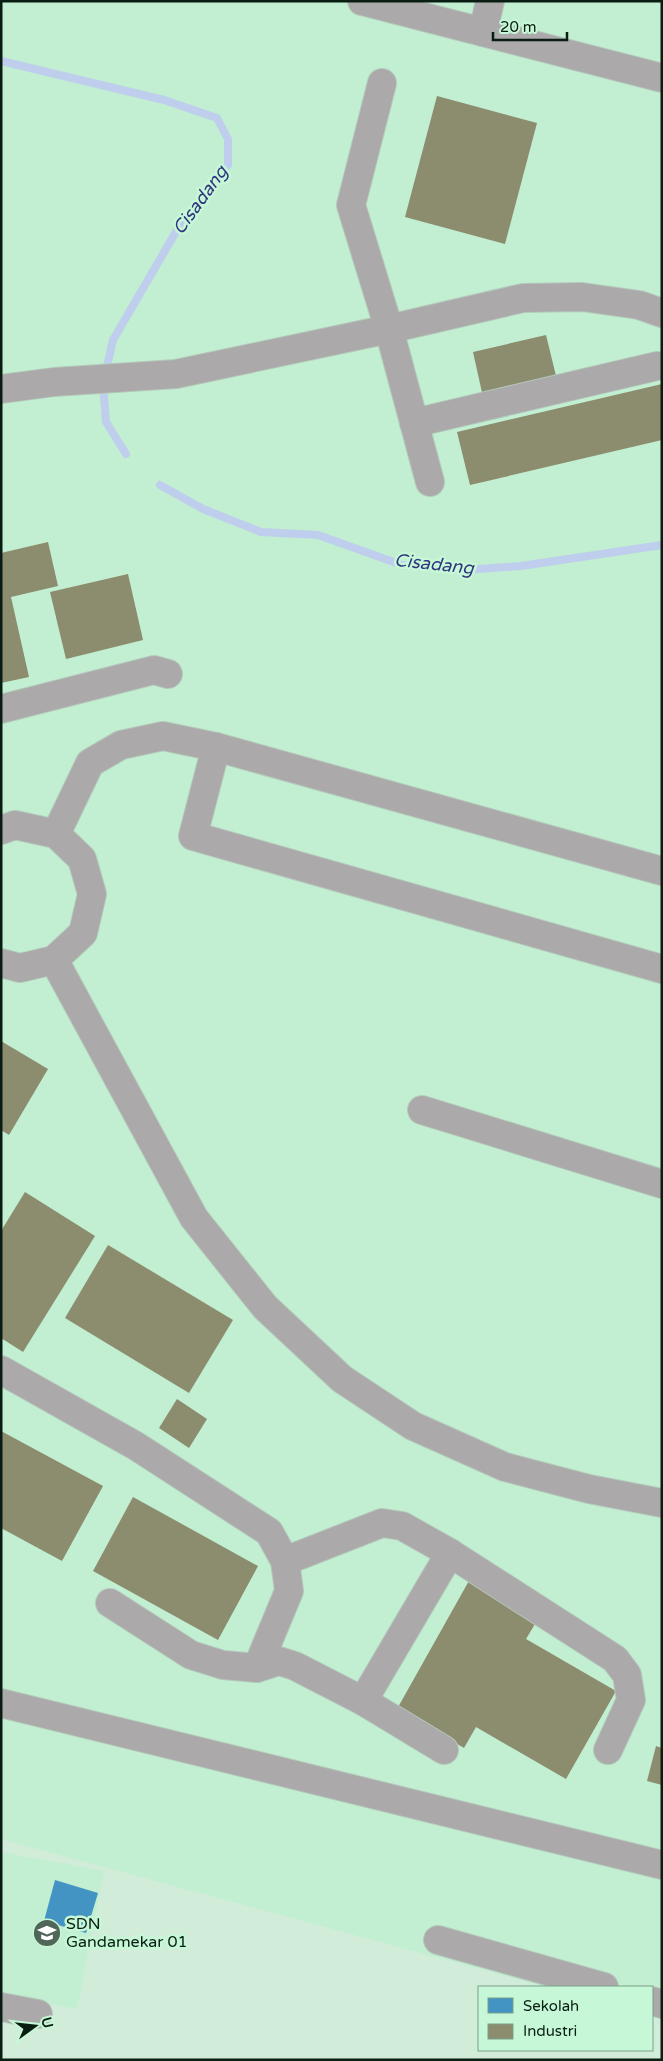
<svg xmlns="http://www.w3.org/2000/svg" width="663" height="2061" font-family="'Varela Round',sans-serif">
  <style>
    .built { fill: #c2eed1 }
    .schools { fill: #4393c3 }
    .industry { fill: #8c8c6e }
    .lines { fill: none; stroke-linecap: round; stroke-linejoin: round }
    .stream { stroke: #bfceed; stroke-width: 8 }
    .minor-casing { stroke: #b4c9bb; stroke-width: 30 }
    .minor { stroke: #aba9aa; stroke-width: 28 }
    .labels { text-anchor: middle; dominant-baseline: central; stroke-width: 5; stroke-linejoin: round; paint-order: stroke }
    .poi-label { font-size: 16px; fill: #0a1d12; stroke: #c6f8d7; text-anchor: start }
    .water-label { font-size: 18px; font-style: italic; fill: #31357e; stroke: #c6f8d7 }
  </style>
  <rect width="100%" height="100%" fill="#d1edda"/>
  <g class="built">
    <path d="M 1,1 L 662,1 L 662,2019 L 652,2016 L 652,1987 L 546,1987 L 1,1839 Z"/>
    <path d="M 1,1852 L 104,1871 L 77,2009 L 1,1994 Z"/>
  </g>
  <path class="schools" d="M 55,1880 L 98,1893 L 86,1933 L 44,1921 Z"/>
  <g class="industry">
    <path d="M 437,96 L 537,123 L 505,244 L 405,217 Z"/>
    <path d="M 546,335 L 557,380 L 483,397 L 473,352 Z"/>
    <path d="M 662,384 L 662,440 L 470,485 L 457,432 Z"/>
    <path d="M 48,542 L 58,586 L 11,597 L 29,677 L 1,683 L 1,553 Z"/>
    <path d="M 128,574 L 143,640 L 66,659 L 50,592 Z"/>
    <path d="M 1,1041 L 48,1069 L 9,1135 L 1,1130 Z"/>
    <path d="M 25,1192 L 95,1236 L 23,1352 L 1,1338 L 1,1231 Z"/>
    <path d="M 108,1245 L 233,1320 L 189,1393 L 65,1318 Z"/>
    <path d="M 177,1399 L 207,1419 L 189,1448 L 159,1428 Z"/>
    <path d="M 1,1431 L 103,1486 L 62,1561 L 1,1528 Z"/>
    <path d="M 133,1497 L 258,1566 L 218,1640 L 93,1571 Z"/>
    <path d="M 470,1579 L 538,1619 L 526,1639 L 616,1691 L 566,1779 L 476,1727 L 464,1748 L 397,1709 Z"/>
    <path d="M 656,1746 L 662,1748 L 662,1785 L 647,1781 Z"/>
  </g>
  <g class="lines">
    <g class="stream">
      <path d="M 1,61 L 164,100 L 217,118 L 228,139 L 228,165 L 177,230 L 113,340 L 103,384 L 106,422 L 126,454"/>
      <path d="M 160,485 L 203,509 L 261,532 L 318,535 L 402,565 L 464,570 L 521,566 L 662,545"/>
    </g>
    <defs>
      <g id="minor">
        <path d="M 362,1 L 662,78"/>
        <path d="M 483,32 L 490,1"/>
        <path d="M 382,83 L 351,205 L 389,329 L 430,482"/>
        <path d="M 1,389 L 54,382 L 176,374 L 389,329 L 523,298 L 582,297 L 639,305 L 662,313"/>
        <path d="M 414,423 L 657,366"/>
        <path d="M 1,709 L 154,670 L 168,674"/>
        <path d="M 216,747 L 193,836 L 662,969"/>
        <path d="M 1,830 L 15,825 L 56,834 L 82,859 L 92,894 L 83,933 L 54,960 L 20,968 L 1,963"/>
        <path d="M 56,834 L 90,763 L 121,745 L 163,736 L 216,747 L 662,871"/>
        <path d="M 54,960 L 194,1218 L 265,1307 L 342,1379 L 413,1426 L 505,1467 L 589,1489 L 662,1503"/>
        <path d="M 422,1110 L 662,1184"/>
        <path d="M 1,1370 L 136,1446 L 269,1532 L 285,1561 L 289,1591 L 257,1668 L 223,1665 L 191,1655 L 110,1603"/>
        <path d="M 285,1561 L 382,1523 L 402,1526 L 450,1553 L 615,1659 L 627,1675 L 631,1700 L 608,1750"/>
        <path d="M 257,1668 L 279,1661 L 295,1666 L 363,1701 L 444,1750"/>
        <path d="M 363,1701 L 450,1553"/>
        <path d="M 1,1703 L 662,1865"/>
        <path d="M 438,1940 L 604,1987"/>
        <path d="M 652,2001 L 662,2004"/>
        <path d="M 1,2007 L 38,2014"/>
      </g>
    </defs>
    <use href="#minor" class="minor-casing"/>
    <use href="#minor" class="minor"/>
  </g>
  <defs>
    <symbol id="school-disc" viewBox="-11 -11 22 22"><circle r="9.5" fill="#506658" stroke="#c6f8d7"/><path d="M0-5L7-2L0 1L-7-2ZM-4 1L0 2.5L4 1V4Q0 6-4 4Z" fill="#fff"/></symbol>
  </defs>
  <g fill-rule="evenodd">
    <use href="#school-disc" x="31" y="1917" width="32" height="32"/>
  </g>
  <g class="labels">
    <g class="poi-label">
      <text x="66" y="1924">SDN<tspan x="66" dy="18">Gandamekar 01</tspan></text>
    </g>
    <g class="water-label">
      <text transform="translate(200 200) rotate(-54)">Cisadang</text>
      <text transform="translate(434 564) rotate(6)">Cisadang</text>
    </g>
  </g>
  <rect width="663" height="2061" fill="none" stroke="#0a1d12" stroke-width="5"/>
  <rect x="478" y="1986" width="175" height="65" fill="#c6f8d7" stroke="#7ba088"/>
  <rect x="488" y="1998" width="25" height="15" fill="#4393c3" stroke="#7ba088"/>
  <text x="523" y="2011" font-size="15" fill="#0a1d12">Sekolah</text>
  <rect x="488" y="2024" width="25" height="15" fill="#8c8c6e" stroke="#7ba088"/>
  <text x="523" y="2036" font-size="15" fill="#0a1d12">Industri</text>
  <g transform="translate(35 2026) rotate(75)" stroke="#c6f8d7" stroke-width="4" paint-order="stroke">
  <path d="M0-4L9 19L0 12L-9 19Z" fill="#0a1d12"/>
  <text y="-8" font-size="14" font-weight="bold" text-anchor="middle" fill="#0a1d12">U</text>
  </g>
  <path d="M493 32v8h74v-8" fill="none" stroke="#0a1d12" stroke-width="2.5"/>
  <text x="500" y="32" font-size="15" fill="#0a1d12" stroke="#c6f8d7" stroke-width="4" paint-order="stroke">20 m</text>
</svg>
